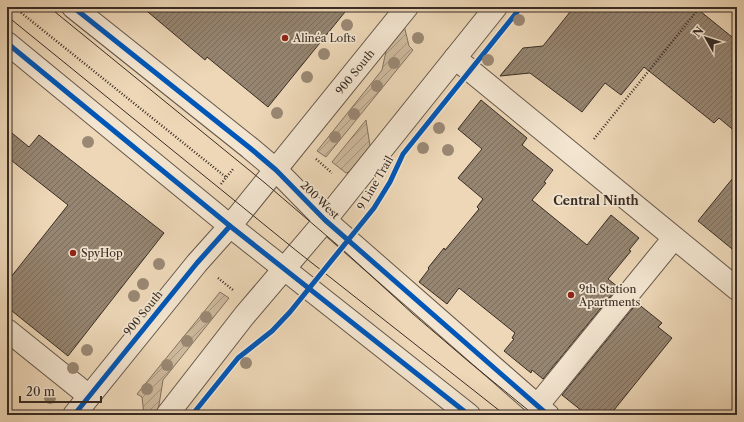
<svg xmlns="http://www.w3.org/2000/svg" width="744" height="422" font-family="'Libre Caslon Text',serif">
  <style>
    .garden { fill: url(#garden-furrows); stroke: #837362 }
    .building { fill: url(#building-hatch); stroke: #382c25 }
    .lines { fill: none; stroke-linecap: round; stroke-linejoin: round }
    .minor-casing { stroke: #65574a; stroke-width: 24 }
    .path { stroke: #382c25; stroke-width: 2.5; stroke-dasharray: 1 2; stroke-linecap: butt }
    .minor { stroke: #f3e5d0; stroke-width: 22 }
    .tram { stroke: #382c25; stroke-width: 1 }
    .cycleway-casing { stroke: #f3e5d0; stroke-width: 8 }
    .cycleway { stroke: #0057b8; stroke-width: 5 }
    .tree { fill: #9a8874 }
    .poi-dot { fill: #8f2418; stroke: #f3e5d0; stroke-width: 1.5 }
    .labels { text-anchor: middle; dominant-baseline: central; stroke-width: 3.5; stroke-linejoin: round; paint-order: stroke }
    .poi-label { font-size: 11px; fill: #382c25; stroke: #f3e5d0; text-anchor: start }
    .street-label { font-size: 11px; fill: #382c25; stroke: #f3e5d0 }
    .neighbourhood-label { font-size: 12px; font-weight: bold; fill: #382c25; stroke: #f3e5d0 }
  </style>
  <defs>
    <pattern id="garden-furrows" width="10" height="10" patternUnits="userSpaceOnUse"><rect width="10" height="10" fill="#ceba9e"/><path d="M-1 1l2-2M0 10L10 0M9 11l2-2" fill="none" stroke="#a89781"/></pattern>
    <pattern id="building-hatch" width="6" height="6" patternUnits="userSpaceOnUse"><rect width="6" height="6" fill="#968571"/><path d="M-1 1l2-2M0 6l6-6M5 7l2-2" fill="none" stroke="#7b6d5d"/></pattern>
  </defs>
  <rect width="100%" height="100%" fill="#edd7b7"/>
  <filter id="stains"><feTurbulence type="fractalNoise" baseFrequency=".005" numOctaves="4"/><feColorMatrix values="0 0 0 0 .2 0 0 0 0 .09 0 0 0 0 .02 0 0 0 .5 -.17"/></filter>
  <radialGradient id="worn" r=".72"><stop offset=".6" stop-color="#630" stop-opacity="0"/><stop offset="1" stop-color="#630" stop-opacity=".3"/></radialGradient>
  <g class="garden">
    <path d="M 403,21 L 409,46 L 413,50 L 326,157 L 317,151 L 382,70 L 389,37 Z"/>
    <path d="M 366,120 L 370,146 L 349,172 L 346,173 L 332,162 Z"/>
    <path d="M 220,292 L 229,298 L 163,380 L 158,411 L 155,415 L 144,415 L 142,397 L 137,394 Z"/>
  </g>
  <g class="building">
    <path d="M 142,7 L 349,7 L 268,107 L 207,57 L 205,60 Z"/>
    <path d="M 574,7 L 695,7 L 737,41 L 737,133 L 719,118 L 714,123 L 644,67 L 621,95 L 605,83 L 582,112 L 530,73 L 500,76 L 523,48 L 543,46 Z"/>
    <path d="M 481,100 L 527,138 L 522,145 L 553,170 L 544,182 L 546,183 L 532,200 L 587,245 L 611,215 L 639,238 L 629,250 L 631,251 L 608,279 L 618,287 L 543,379 L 532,370 L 531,373 L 504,351 L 514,339 L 512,338 L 515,333 L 459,288 L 447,304 L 419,282 L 429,269 L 428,268 L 444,248 L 445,250 L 479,209 L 477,207 L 483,199 L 458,178 L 482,149 L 458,129 Z"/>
    <path d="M 7,129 L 29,147 L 39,135 L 164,233 L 68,356 L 7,307 L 7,282 L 68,205 L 7,157 Z"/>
    <path d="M 737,173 L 737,253 L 698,221 Z"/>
    <path d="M 637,303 L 662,323 L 658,327 L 672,338 L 610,415 L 587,415 L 562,395 Z"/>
  </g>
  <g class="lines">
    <defs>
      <g id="minor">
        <path d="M 73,7 L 250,148 L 276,170 L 325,220 L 548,415"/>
        <path d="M 7,43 L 230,226 L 469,415"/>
        <path d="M 455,58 L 737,289"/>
        <path d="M 7,330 L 89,396"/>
        <path d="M 537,406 L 674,238"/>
        <path d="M 74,415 L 197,263 L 230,226 L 407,7"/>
        <path d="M 167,415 L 244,316 L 318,229 L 496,7"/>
      </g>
    </defs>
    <use href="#minor" class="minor-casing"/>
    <g class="path">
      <path d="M 14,7 L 227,178"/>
      <path d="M 594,139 L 700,7"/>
      <path d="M 316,159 L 332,173"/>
      <path d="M 221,184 L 233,169"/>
      <path d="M 218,278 L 233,290"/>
    </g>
    <use href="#minor" class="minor"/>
    <g class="tram">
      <path d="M 49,7 L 265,183 L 342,249 L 413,314 L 468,361 L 534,415"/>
      <path d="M 7,16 L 298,252 L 505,415"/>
    </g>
    <defs>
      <g id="cycleway">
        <path d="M 73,7 L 250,148 L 276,170 L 325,220 L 548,415"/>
        <path d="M 7,43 L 230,226 L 469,415"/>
        <path d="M 74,415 L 197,263 L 230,226"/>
        <path d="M 192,415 L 238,358 L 272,331 L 290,312 L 374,208 L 390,182 L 403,154 L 521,7"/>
      </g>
    </defs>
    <use href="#cycleway" class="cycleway-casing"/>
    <use href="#cycleway" class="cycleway"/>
  </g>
  <g class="tree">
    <circle cx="519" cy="20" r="6"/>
    <circle cx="347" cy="25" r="6"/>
    <circle cx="418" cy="38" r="6"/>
    <circle cx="324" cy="54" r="6"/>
    <circle cx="488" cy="60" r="6"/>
    <circle cx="394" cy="63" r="6"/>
    <circle cx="307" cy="77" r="6"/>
    <circle cx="377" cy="86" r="6"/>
    <circle cx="277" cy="113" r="6"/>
    <circle cx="354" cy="114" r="6"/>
    <circle cx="439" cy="128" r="6"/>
    <circle cx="335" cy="137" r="6"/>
    <circle cx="88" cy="142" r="6"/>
    <circle cx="423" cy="148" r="6"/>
    <circle cx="448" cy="150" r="6"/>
    <circle cx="159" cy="264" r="6"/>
    <circle cx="143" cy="284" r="6"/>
    <circle cx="134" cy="296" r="6"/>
    <circle cx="206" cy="317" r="6"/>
    <circle cx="187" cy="341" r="6"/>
    <circle cx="87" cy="350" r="6"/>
    <circle cx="246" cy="363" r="6"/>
    <circle cx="167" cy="365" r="6"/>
    <circle cx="73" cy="368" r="6"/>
    <circle cx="147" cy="389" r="6"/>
    <circle cx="50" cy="398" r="6"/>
  </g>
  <g class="poi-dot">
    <circle cx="285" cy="38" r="4"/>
    <circle cx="73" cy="253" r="4"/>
    <circle cx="571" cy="295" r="4"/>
  </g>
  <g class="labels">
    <g class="poi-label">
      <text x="293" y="38">Alinéa Lofts</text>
      <text x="81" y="253">SpyHop</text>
      <text x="579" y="289">9th Station<tspan x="579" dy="13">Apartments</tspan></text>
    </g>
    <g class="street-label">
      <text transform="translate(355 72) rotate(-51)">900 South</text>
      <text transform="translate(375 183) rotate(-60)">9 Line Trail</text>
      <text transform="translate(320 200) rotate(44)">200 West</text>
      <text transform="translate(143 313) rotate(-51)">900 South</text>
    </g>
    <g class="neighbourhood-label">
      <text x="596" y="200">Central Ninth</text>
    </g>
  </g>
  <rect width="744" height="422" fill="none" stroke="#edd7b7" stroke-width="24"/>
  <rect x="8" y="8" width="728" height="406" fill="none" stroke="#382c25" stroke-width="2"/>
  <rect x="12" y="12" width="720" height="398" fill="none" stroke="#382c25"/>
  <g transform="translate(706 38) rotate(309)" stroke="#f3e5d0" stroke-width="3" paint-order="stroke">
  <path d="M0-3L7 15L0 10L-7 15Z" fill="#382c25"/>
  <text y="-6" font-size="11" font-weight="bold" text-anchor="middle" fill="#382c25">N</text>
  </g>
  <path d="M20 396v6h81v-6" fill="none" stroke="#382c25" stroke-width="2"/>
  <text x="26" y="396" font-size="12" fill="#382c25" stroke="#f3e5d0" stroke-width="3" paint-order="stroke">20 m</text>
  <rect width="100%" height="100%" filter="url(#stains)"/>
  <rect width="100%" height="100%" fill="url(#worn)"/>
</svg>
